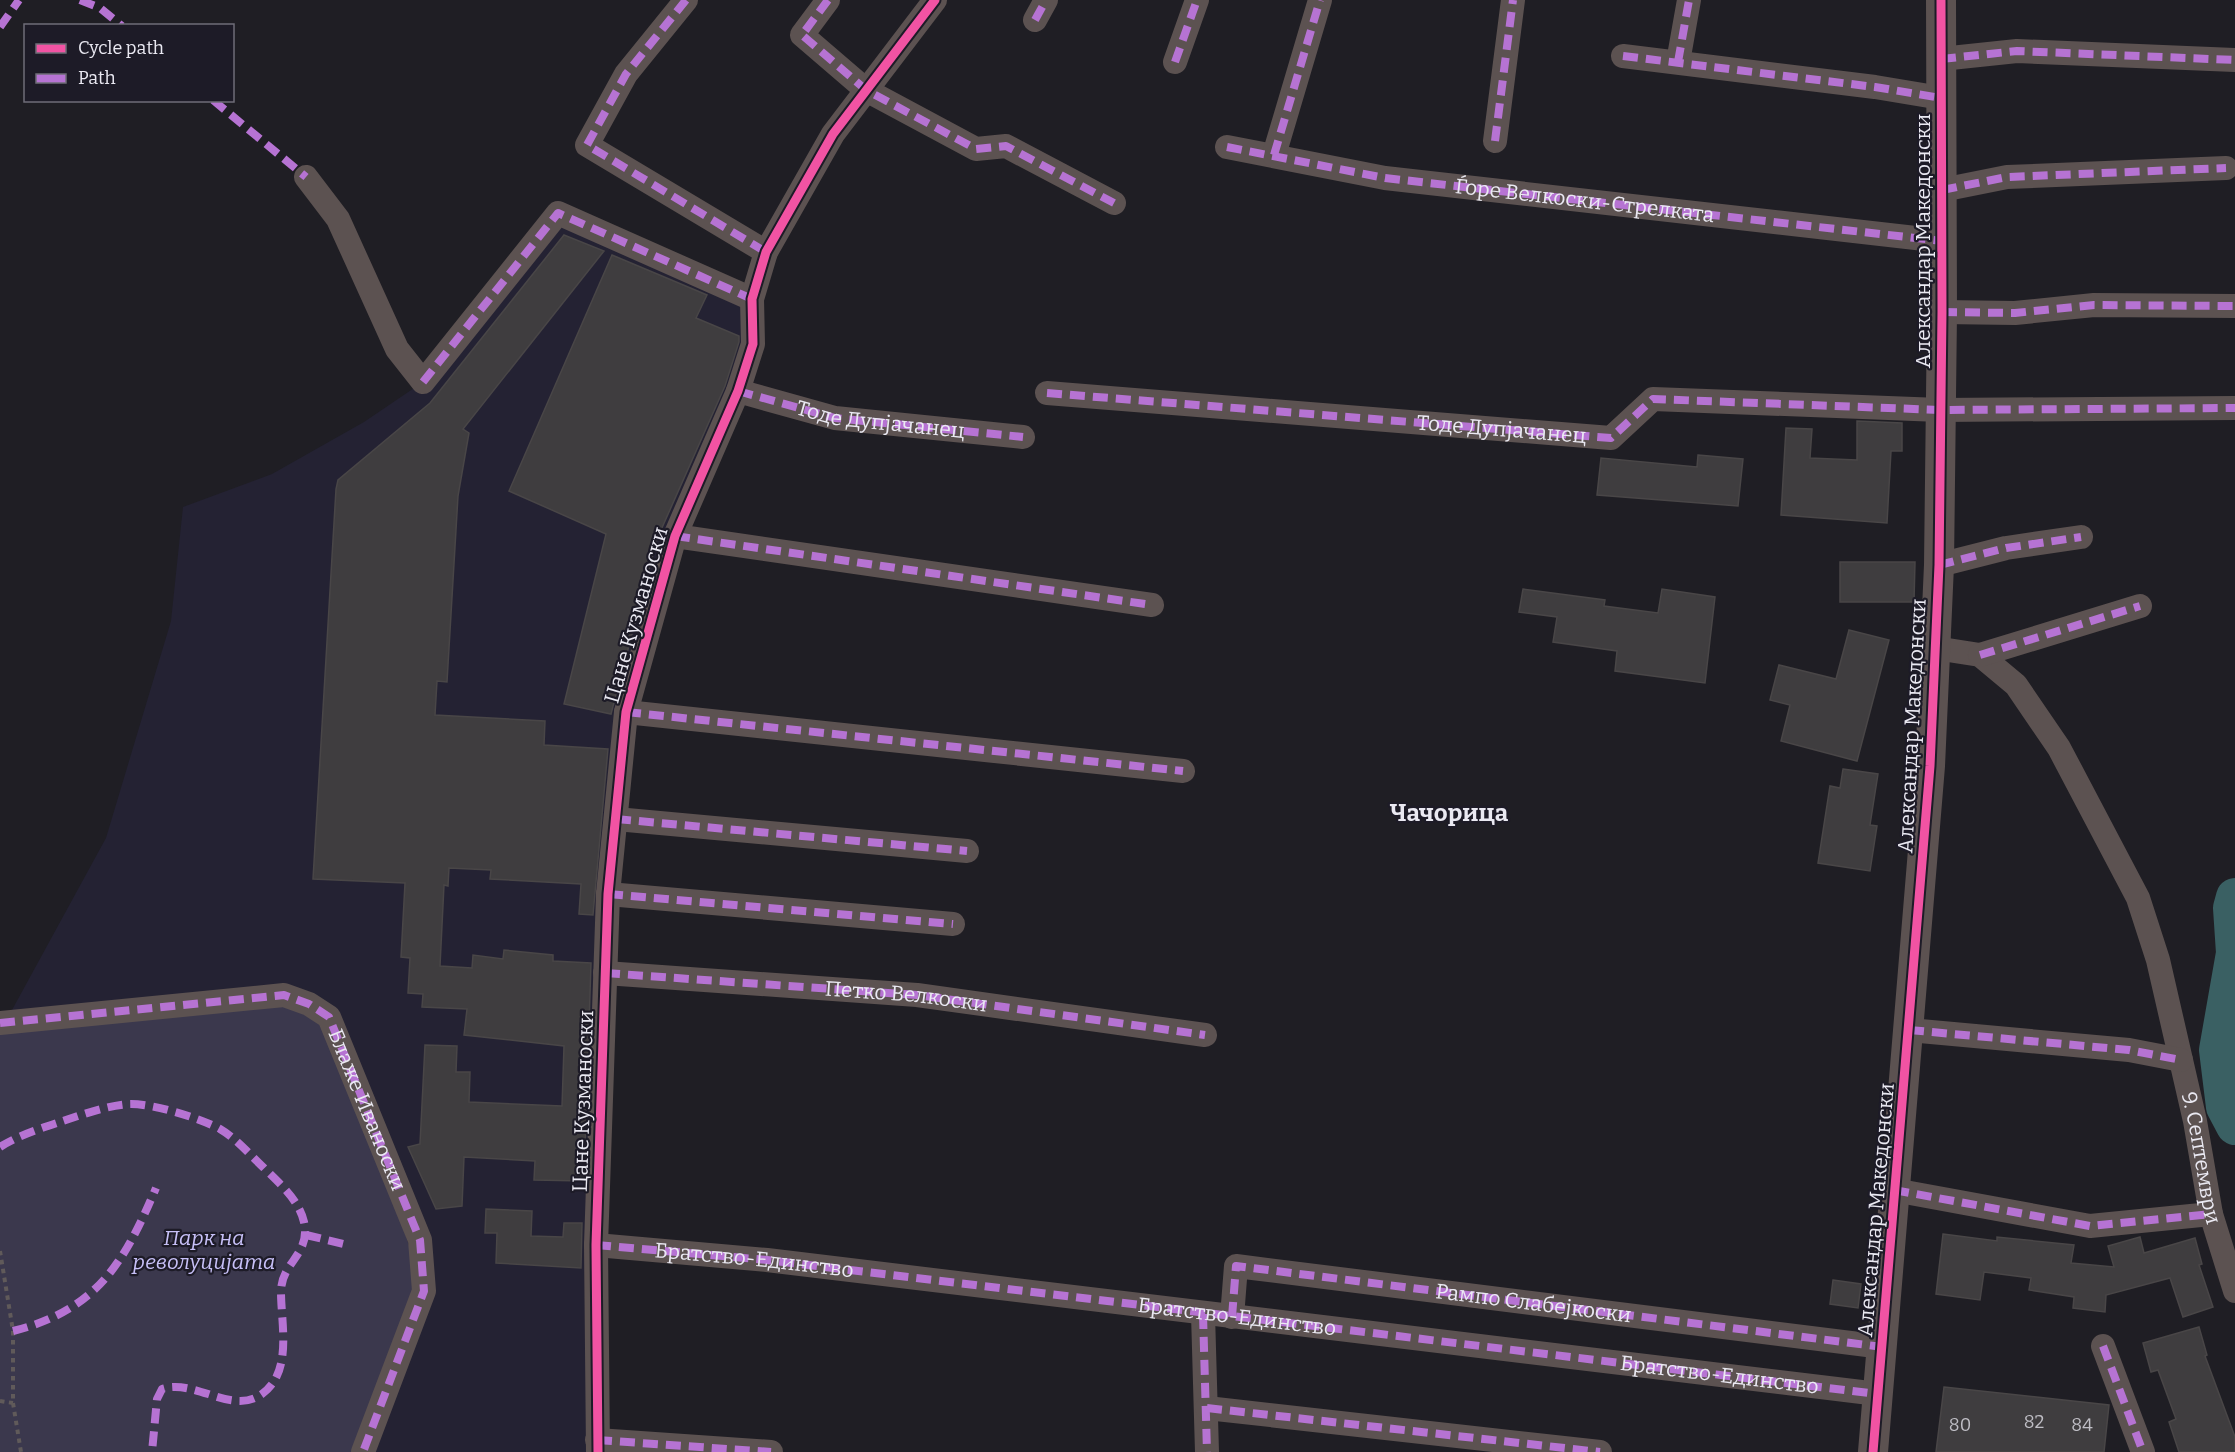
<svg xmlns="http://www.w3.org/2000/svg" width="2235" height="1452" font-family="Bitter,serif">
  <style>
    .built { fill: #242233 }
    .green { fill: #3b384d }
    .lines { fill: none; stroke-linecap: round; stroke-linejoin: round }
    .river { stroke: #3a6063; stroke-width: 38 }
    .building { fill: #3f3d3f; stroke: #494647; stroke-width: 1.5 }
    .path { stroke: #605a5a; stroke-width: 4; stroke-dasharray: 4.5 4.5; stroke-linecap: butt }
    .minor { stroke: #5c5251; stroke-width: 24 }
    .tertiary { stroke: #5c5251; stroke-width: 30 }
    .quiet { stroke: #b673d3; stroke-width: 8; stroke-dasharray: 15 8; stroke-linecap: butt }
    .cycleway-casing { stroke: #1d1b27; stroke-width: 13 }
    .cycleway { stroke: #f153a3; stroke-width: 9 }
    .labels { text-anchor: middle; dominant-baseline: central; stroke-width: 4.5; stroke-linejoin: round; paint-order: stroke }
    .number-label { font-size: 18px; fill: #bfbec5 }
    .street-label { font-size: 21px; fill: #eae9f2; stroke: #1d1b27 }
    .park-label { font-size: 21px; font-style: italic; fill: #c7c0f7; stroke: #1d1b27 }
    .quarter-label { font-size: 24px; font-weight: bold; fill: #eae9f2; stroke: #1d1b27 }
  </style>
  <rect width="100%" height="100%" fill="#1f1e24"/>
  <path class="built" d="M 558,213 L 752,299 L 753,344 L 626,712 L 598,1452 L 363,1452 L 6,1021 L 106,838 L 171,621 L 183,507 L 272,474 L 364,422 L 423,382 Z"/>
  <path class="green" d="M 309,1004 L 344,1048 L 424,1291 L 363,1452 L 0,1452 L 0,1023 Z"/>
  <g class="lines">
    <path class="river" d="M 2235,897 L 2232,908 L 2235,953 L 2218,1050 L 2225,1107 L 2235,1126"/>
  </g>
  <g class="building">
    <path d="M 564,235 L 604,251 L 463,429 L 469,433 L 458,496 L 447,682 L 437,681 L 435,715 L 545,721 L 544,745 L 608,749 L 593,915 L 579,914 L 581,884 L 490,879 L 491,870 L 449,868 L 448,886 L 444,885 L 440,966 L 472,968 L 473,955 L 503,959 L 504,950 L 553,955 L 553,961 L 591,963 L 584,1181 L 534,1180 L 535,1161 L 464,1157 L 462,1206 L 436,1209 L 408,1147 L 420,1144 L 425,1045 L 457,1046 L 456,1072 L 470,1072 L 469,1102 L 562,1106 L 564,1046 L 464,1035 L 467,1009 L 422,1007 L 423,994 L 408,993 L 410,958 L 401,957 L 405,883 L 313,879 L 336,489 L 338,480 L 430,403 Z"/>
    <path d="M 612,255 L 707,295 L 696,318 L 739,336 L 739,342 L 725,386 L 657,539 L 611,714 L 564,704 L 606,534 L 509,491 Z"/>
    <path d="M 1857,421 L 1902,423 L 1902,451 L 1891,451 L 1887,523 L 1781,515 L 1786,428 L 1812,429 L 1810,458 L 1857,460 Z"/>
    <path d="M 1698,455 L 1743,459 L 1738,506 L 1597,495 L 1601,458 L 1697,467 Z"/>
    <path d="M 1840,562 L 1915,562 L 1914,602 L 1840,602 Z"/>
    <path d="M 1523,589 L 1605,600 L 1604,606 L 1658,613 L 1662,589 L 1715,597 L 1705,683 L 1615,671 L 1617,651 L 1553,642 L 1557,617 L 1519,612 Z"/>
    <path d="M 1849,630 L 1889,640 L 1857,761 L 1781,741 L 1790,705 L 1770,700 L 1779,665 L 1836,679 Z"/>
    <path d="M 1843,769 L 1878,774 L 1870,825 L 1877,826 L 1870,871 L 1818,863 L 1830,786 L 1840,788 Z"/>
    <path d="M 486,1209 L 532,1211 L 531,1236 L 563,1237 L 564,1223 L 582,1223 L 581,1268 L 496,1263 L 497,1233 L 485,1233 Z"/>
    <path d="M 1943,1234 L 1997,1241 L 1997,1237 L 2074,1245 L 2071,1263 L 2114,1267 L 2108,1246 L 2140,1237 L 2144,1253 L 2195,1238 L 2202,1264 L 2199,1265 L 2213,1307 L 2183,1317 L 2170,1278 L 2106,1295 L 2105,1312 L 2073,1308 L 2074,1297 L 2029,1290 L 2031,1278 L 1984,1272 L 1980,1300 L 1936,1294 Z"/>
    <path d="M 1833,1280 L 1861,1284 L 1858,1308 L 1830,1304 Z"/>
    <path d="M 2199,1327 L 2207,1355 L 2205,1356 L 2235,1437 L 2235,1452 L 2179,1452 L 2169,1422 L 2176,1419 L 2158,1370 L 2151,1372 L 2143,1343 Z"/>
    <path d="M 1944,1387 L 2109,1405 L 2104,1452 L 1936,1452 Z"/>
  </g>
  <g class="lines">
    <g class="path">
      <path d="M 0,1251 L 13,1331 L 13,1403 L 21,1452"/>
      <path d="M 0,1401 L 13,1403"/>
    </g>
    <g class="minor">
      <path d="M 686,0 L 626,74 L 587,145 L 766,252"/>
      <path d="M 828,0 L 802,35 L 866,90 L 976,149 L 1006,146 L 1114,203"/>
      <path d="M 1035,20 L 1046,0"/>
      <path d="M 1623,56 L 1875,87 L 1941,98"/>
      <path d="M 1941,59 L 2017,51 L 2235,60"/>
      <path d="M 1175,62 L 1197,0"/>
      <path d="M 1678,62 L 1689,0"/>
      <path d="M 1495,141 L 1513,0"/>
      <path d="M 1227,147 L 1385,178 L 1942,241"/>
      <path d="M 1274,155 L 1320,0"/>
      <path d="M 306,177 L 338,219 L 397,349 L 423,382 L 558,213 L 752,299"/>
      <path d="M 1942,190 L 2007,177 L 2226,168"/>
      <path d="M 1942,312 L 2015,313 L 2094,305 L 2235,306"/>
      <path d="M 738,391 L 835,418 L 1023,437"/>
      <path d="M 1047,393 L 1611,438 L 1653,399 L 1940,410 L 2235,408"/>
      <path d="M 675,536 L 1152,605"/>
      <path d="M 1939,565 L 2006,548 L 2081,537"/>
      <path id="s1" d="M 1935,648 L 1980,655 L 2016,685 L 2059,748 L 2138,898 L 2158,960 L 2195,1121 L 2211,1214 L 2235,1291"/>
      <path d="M 1980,655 L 2140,606"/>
      <path d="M 626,712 L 1183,771"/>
      <path d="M 616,819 L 967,851"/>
      <path d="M 608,894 L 953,924"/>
      <path d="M 605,973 L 917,995 L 1205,1035"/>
      <path id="s2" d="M 0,1023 L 284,995 L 309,1004 L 329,1017 L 420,1240 L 424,1291 L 363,1452"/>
      <path d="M 1909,1030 L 2129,1050 L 2181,1060"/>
      <path d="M 1894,1190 L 2090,1226 L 2211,1214"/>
      <path id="s3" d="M 596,1245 L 767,1260 L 1878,1394"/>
      <path d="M 1203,1314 L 1207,1452"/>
      <path id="s4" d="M 1232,1317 L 1236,1266 L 1883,1347"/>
      <path d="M 2103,1346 L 2143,1452"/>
      <path d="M 1207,1408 L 1600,1452"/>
      <path d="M 597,1440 L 771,1452"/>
      <path d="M 598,1452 L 596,1245 L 608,894 L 626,712 L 675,536 L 738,391 L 753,344 L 752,299 L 766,252 L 833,134 L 935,0"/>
    </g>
    <path class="tertiary" d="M 1873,1452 L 1930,766 L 1939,565 L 1942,312 L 1941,0"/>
    <g class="quiet">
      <path d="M 80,0 L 100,8 L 122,26"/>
      <path d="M 686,0 L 626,74 L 587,145 L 766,252"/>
      <path d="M 828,0 L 802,35 L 866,90 L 976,149 L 1006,146 L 1114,203"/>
      <path d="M 1035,20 L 1046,0"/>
      <path d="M 0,27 L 19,0"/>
      <path d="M 1623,56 L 1875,87 L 1941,98"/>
      <path d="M 1941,59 L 2017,51 L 2235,60"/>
      <path d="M 1175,62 L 1197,0"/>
      <path d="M 1678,62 L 1689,0"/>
      <path d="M 213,100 L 306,177"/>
      <path d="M 1495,141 L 1513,0"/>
      <path id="s5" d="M 1227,147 L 1385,178 L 1942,241"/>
      <path d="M 1274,155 L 1320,0"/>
      <path d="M 1942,190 L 2007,177 L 2226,168"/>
      <path d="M 1942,312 L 2015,313 L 2094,305 L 2235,306"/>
      <path d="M 423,382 L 558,213 L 752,299"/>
      <path id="s6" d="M 738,391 L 835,418 L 1023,437"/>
      <path id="s7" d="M 1047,393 L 1611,438 L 1653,399 L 1940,410 L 2235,408"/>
      <path d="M 675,536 L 1152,605"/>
      <path d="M 1939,565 L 2006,548 L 2081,537"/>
      <path d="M 1980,655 L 2140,606"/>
      <path d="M 626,712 L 1183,771"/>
      <path d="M 616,819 L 967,851"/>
      <path d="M 608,894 L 953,924"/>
      <path id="s8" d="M 605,973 L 917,995 L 1205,1035"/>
      <path d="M 0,1023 L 284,995 L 309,1004 L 329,1017 L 420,1240 L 424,1291 L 363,1452"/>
      <path d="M 1909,1030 L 2129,1050 L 2181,1060"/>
      <path d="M 0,1147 C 19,1135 42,1128 63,1121 C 84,1114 106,1106 129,1104 C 151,1103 200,1118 220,1129 C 237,1139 250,1155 264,1168 C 280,1184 299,1200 304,1222 C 311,1255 281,1262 281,1292 C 281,1324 293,1372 262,1394 C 232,1416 195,1378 162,1389 L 157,1399 L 152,1452"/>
      <path d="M 1894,1190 L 2090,1226 L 2211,1214"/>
      <path d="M 306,1235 L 348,1245"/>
      <path d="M 596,1245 L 767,1260 L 1878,1394"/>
      <path d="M 1203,1314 L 1207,1452"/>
      <path d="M 1232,1317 L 1236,1266 L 1883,1347"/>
      <path d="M 13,1331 C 97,1310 124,1263 156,1188"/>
      <path d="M 2103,1346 L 2143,1452"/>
      <path d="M 1207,1408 L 1600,1452"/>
      <path d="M 597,1440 L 771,1452"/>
    </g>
    <defs>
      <g id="cycleway">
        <path d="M 598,1452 L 596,1245 L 608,894 L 626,712 L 675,536 L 738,391 L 753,344 L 752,299 L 766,252 L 833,134 L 935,0"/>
        <path d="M 1873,1452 L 1930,766 L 1939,565 L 1942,312 L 1941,0"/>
      </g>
    </defs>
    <use href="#cycleway" class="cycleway-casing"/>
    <use href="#cycleway" class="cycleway"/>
  </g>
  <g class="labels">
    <g class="number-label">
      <text x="2034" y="1422">82</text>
      <text x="1960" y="1425">80</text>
      <text x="2082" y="1425">84</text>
    </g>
    <g class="street-label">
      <text stroke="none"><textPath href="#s5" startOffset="362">Ѓоре Велкоски-Стрелката</textPath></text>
      <text transform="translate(1923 241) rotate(-90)">Александар Македонски</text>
      <text stroke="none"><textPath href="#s6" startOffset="146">Тоде Дупјачанец</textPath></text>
      <text stroke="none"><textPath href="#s7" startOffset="456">Тоде Дупјачанец</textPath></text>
      <text transform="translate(636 615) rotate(-74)">Цане Кузманоски</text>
      <text transform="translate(1912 726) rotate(-87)">Александар Македонски</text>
      <text stroke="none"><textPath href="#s8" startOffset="302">Петко Велкоски</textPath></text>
      <text transform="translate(583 1101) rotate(-88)">Цане Кузманоски</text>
      <text stroke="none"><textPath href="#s2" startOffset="436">Блаже Иваноски</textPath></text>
      <text stroke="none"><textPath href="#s1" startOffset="606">9. Септември</textPath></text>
      <text transform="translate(1876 1210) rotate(-85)">Александар Македонски</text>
      <text stroke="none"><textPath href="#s3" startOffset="159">Братство-Единство</textPath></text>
      <text stroke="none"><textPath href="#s4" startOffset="351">Рампо Слабејкоски</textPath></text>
      <text stroke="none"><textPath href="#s3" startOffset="645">Братство-Единство</textPath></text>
      <text stroke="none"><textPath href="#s3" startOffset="1131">Братство-Единство</textPath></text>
    </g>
    <g class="park-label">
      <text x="204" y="1238">Парк на<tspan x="204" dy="24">револуцијата</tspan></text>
    </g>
    <g class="quarter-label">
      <text x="1449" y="813">Чачорица</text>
    </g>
  </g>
  <rect x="24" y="24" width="210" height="78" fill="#1d1b27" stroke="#6f6d78" stroke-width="1.5"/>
  <rect x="36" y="44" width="30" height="9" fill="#f153a3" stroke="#6f6d78" stroke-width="1.5"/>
  <text x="78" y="54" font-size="18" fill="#eae9f2">Cycle path</text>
  <rect x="36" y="74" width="30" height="9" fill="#b673d3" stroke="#6f6d78" stroke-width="1.5"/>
  <text x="78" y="84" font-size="18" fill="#eae9f2">Path</text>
</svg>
